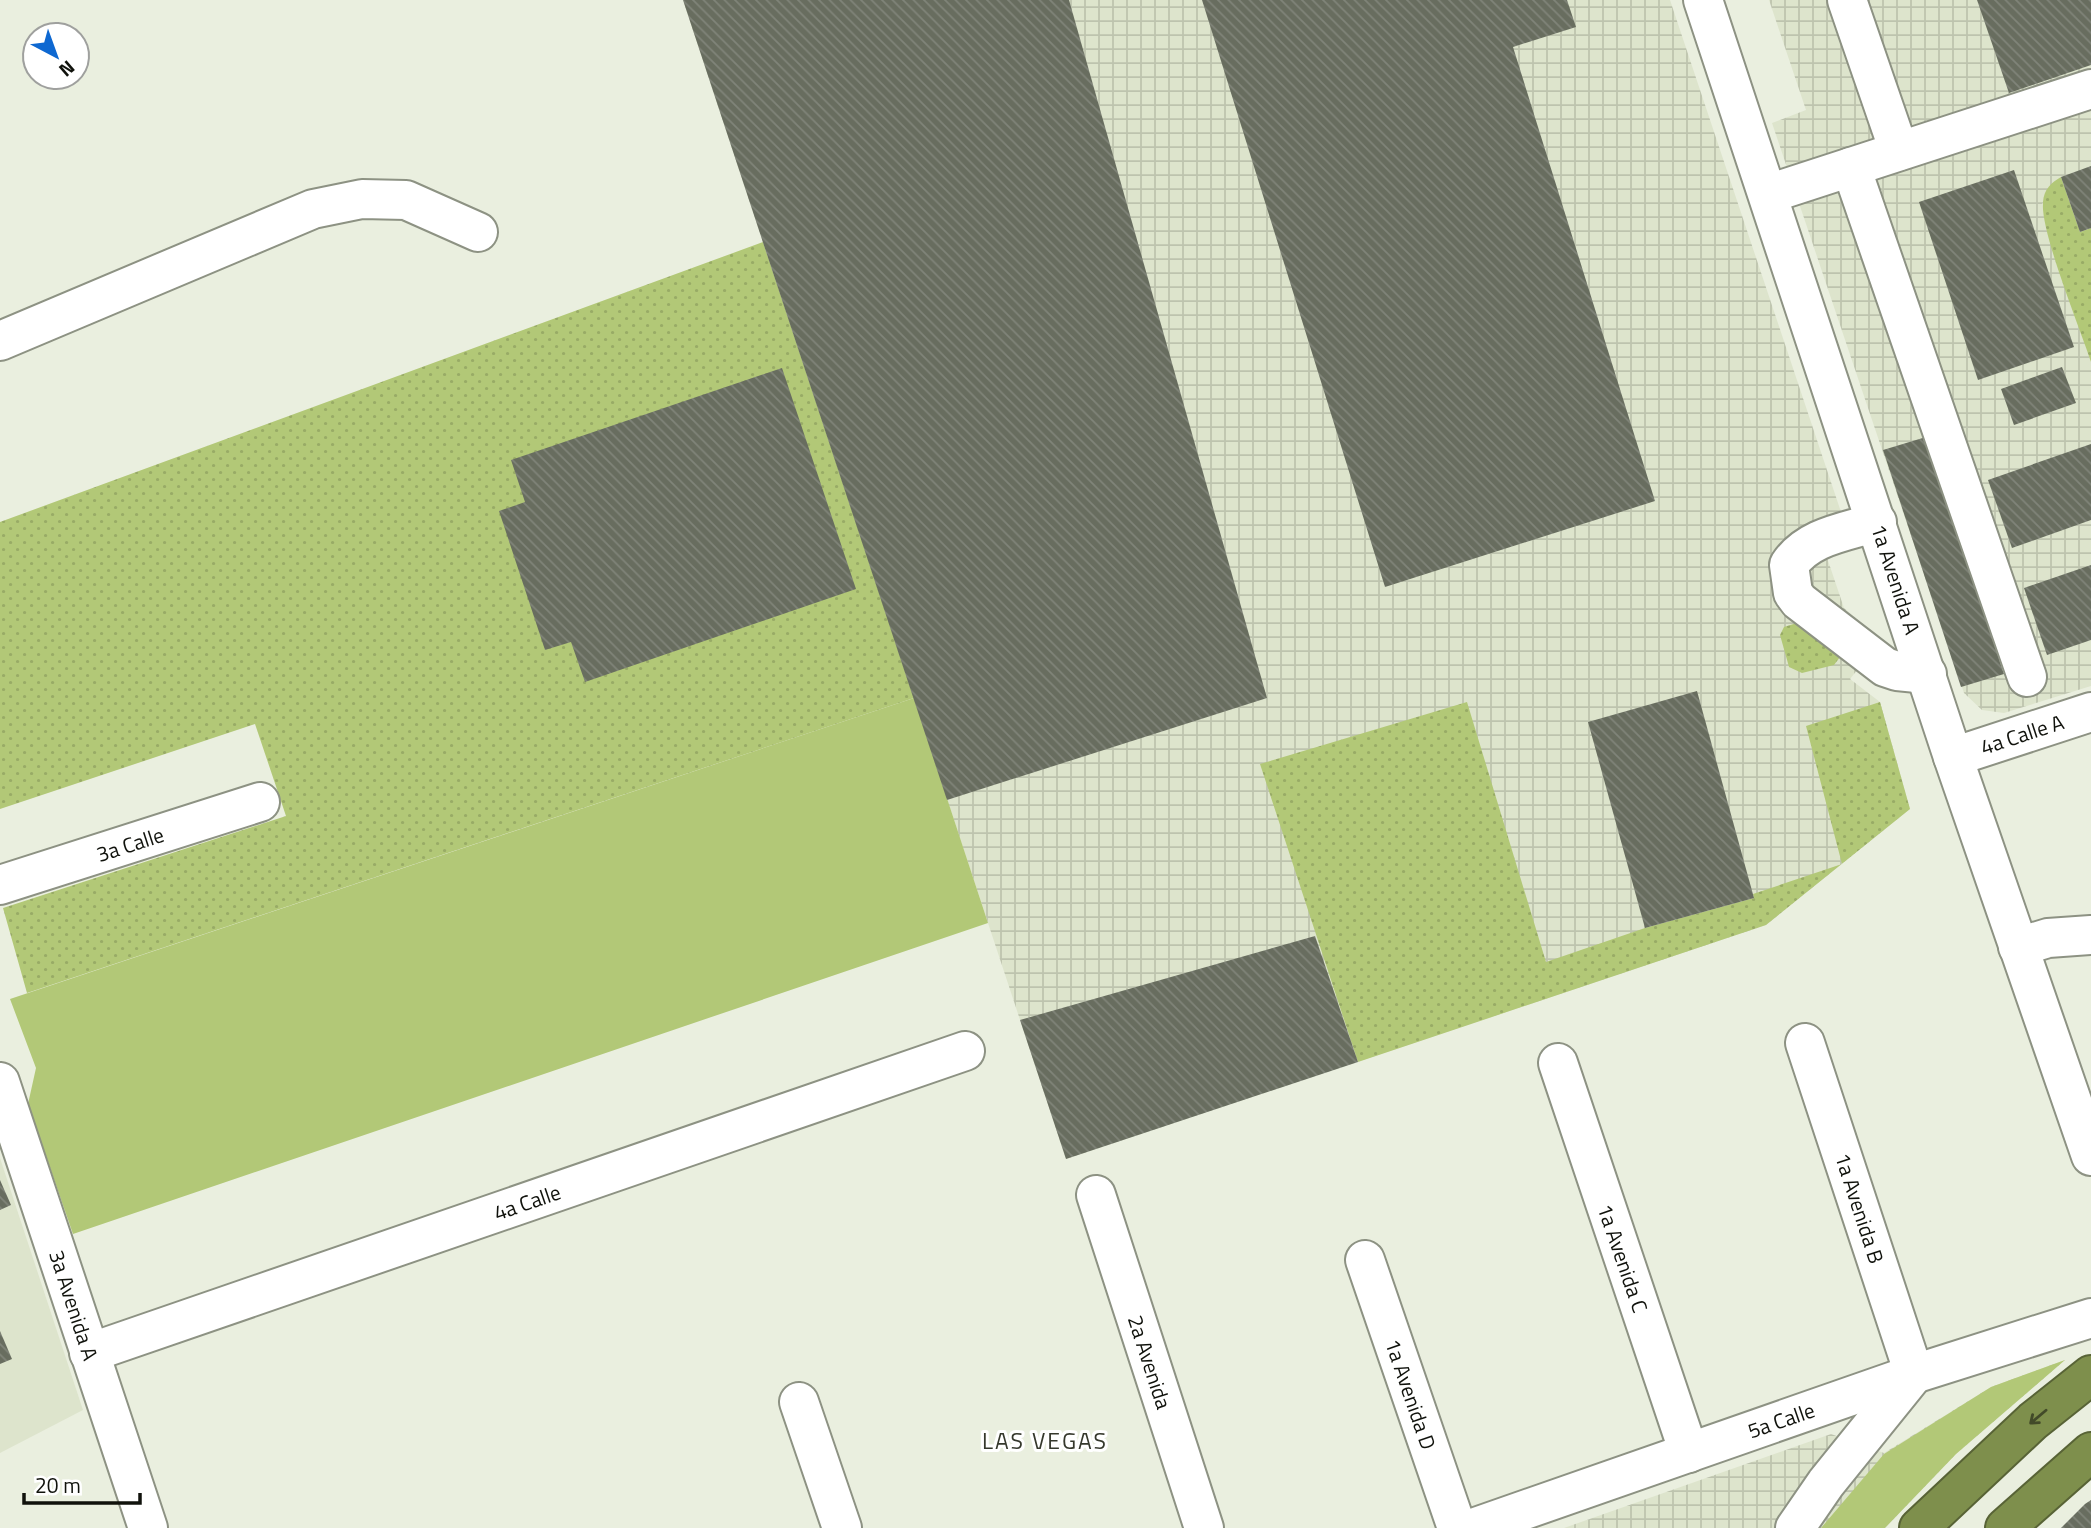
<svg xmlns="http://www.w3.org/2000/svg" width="2091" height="1528" font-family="'Titillium Web',sans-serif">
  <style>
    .built { fill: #dde4cc }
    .industrial { fill: url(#industrial-grid) }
    .grass { fill: url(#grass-dots) }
    .garden { fill: #b2c877 }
    .building { fill: url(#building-back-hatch) }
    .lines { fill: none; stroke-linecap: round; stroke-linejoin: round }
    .minor-casing { stroke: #8d9283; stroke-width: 42 }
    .highway-casing { stroke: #586336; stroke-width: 42 }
    .minor { stroke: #fff; stroke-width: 38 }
    .highway { stroke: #7e8f4c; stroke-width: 38 }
    .oneway { stroke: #424a29 }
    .labels { text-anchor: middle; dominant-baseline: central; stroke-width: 6; stroke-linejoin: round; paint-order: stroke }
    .street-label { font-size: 21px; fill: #10120c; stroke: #fff }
    .neighbourhood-label { font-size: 23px; letter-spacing: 2px; fill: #35382c; stroke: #fff }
  </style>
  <defs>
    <pattern id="industrial-grid" width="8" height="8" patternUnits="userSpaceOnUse" patternTransform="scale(1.75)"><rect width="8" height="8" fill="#dde4cc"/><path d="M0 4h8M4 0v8" fill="none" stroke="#bdc3ae"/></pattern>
    <pattern id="grass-dots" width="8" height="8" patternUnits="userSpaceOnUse" patternTransform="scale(1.75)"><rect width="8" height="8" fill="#b2c877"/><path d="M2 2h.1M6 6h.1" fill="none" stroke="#98ab66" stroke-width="1.8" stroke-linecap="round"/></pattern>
    <pattern id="building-back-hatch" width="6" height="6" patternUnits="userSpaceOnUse" patternTransform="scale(1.75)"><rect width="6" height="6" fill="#686d5f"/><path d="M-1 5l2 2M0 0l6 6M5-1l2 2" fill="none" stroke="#808479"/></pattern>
  </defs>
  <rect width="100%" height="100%" fill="#eaefdf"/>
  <path class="built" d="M 0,1158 L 83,1410 L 0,1453 Z"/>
  <g class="industrial">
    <path d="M 683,0 L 1670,0 L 1842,515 L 1816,525 L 1844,608 L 1881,640 L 1850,679 L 1880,702 L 1910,809 L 1766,925 L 1066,1159 Z"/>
    <path d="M 1769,0 L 2091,0 L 2091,228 L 2080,232 L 2042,203 L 2051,241 L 2091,362 L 2091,686 L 2004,713 L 1982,710 L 1964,693 L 1772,123 L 1806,110 Z"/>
    <path d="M 2065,1360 L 1956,1454 L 1885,1528 L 1564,1528 L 1831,1434 L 1884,1453 L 1991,1387 Z"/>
  </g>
  <g class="grass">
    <path d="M 2061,177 L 2080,232 L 2091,228 L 2091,362 C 2080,328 2040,231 2043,202 C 2044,189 2051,183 2061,177 Z"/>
    <path d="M 763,242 L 914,698 L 27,993 L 3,908 L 286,816 L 255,724 L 0,809 L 0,522 Z"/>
    <path d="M 1800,622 L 1840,657 L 1834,665 L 1802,673 L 1789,667 L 1780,635 L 1784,627 Z"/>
    <path d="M 1467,702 L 1546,962 L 1645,928 L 1754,898 L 1753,894 L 1842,864 L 1806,726 L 1880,702 L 1910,809 L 1766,925 L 1358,1062 L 1260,764 Z"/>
  </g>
  <g class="garden">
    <path d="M 914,698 L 988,923 L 73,1234 L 28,1104 L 36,1068 L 10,999 Z"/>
    <path d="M 2065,1360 L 1956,1454 L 1885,1528 L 1821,1528 L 1884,1454 L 1991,1387 Z"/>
  </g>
  <g class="building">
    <path d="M 683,0 L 1069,0 L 1267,698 L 947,800 Z"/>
    <path d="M 1202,0 L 1567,0 L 1576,27 L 1513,47 L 1655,501 L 1385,587 Z"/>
    <path d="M 1977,0 L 2091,0 L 2091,65 L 2009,93 Z"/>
    <path d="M 2091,166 L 2091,228 L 2080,232 L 2061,177 Z"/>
    <path d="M 2014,170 L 2074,347 L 1978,380 L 1919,202 Z"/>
    <path d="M 2062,367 L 2076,403 L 2014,425 L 2001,389 Z"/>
    <path d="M 782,368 L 856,589 L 585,682 L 571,642 L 545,650 L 499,511 L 525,502 L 511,460 Z"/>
    <path d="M 1926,437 L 2004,674 L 1961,687 L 1883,450 Z"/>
    <path d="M 2091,444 L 2091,520 L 2012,548 L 1988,480 Z"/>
    <path d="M 2091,565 L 2091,640 L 2047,655 L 2024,588 Z"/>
    <path d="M 1697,691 L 1754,898 L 1645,928 L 1588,722 Z"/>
    <path d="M 1315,936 L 1358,1062 L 1066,1159 L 1020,1020 Z"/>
    <path d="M 0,1180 L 11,1205 L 0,1210 Z"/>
    <path d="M 0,1331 L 12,1359 L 0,1364 Z"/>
    <path d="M 2091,1500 L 2091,1528 L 2061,1528 L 2085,1504 Z"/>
  </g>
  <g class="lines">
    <defs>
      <g id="minor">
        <path d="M 1703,0 L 1953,757 L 2091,1156"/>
        <path d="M 1847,0 L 1899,151"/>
        <path d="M 1851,167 L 2027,677"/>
        <path d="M 1768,194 L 2091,89"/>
        <path d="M 0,341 L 313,209 L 362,199 L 406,200 L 478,232"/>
        <path d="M 1877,522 C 1846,532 1808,536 1789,565 L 1793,593 L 1799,601 L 1885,667 L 1897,671 L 1927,674"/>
        <path d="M 1953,757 L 2091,712"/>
        <path d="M 0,885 L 260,802"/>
        <path d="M 2018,947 L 2048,938 L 2091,935"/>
        <path d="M 1558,1063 L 1689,1453"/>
        <path d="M 0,1082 L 148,1528"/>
        <path d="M 1096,1195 L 1204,1528"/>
        <path d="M 1365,1260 L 1457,1528"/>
        <path d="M 89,1353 L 965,1051"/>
        <path d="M 799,1402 L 842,1528"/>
        <path d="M 1473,1528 L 1914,1374 L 2091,1318"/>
        <path d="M 1795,1528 L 1826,1483 L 1914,1374 L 1805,1043"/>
      </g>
      <g id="highway">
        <path d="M 1919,1528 L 2033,1421 L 2091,1375"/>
        <path d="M 2005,1528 L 2091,1452"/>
      </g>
    </defs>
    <use href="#minor" class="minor-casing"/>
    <use href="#highway" class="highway-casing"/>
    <use href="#minor" class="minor"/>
    <use href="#highway" class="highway"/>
  </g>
  <defs><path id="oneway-shaft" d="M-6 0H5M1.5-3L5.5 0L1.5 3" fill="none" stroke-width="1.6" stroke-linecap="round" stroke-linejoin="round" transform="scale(1.75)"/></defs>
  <use class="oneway" href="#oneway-shaft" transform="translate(2038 1417) rotate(140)"/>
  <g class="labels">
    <g class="street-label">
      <text transform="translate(1896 579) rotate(72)">1a Avenida A</text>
      <text transform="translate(2022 734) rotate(-18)">4a Calle A</text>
      <text transform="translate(130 844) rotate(-18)">3a Calle</text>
      <text transform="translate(527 1202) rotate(-19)">4a Calle</text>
      <text transform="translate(1860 1208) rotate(72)">1a Avenida B</text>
      <text transform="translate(1623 1258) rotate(71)">1a Avenida C</text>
      <text transform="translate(74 1305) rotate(72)">3a Avenida A</text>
      <text transform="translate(1150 1362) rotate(72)">2a Avenida</text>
      <text transform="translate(1411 1394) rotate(71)">1a Avenida D</text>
      <text transform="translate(1781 1420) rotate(-19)">5a Calle</text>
    </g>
    <g class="neighbourhood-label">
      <text x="1045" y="1440">LAS VEGAS</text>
    </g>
  </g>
  <g transform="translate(56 56) rotate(139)"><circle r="33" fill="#ffffff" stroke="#9fa09e" stroke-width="2"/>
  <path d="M0-5L12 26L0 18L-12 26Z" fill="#0e68d1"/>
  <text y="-10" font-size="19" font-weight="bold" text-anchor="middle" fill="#10120c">N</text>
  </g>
  <path d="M24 1493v10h116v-10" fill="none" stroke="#10120c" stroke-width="3.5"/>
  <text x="35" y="1493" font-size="21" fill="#10120c" stroke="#ffffff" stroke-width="5" paint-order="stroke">20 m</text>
</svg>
